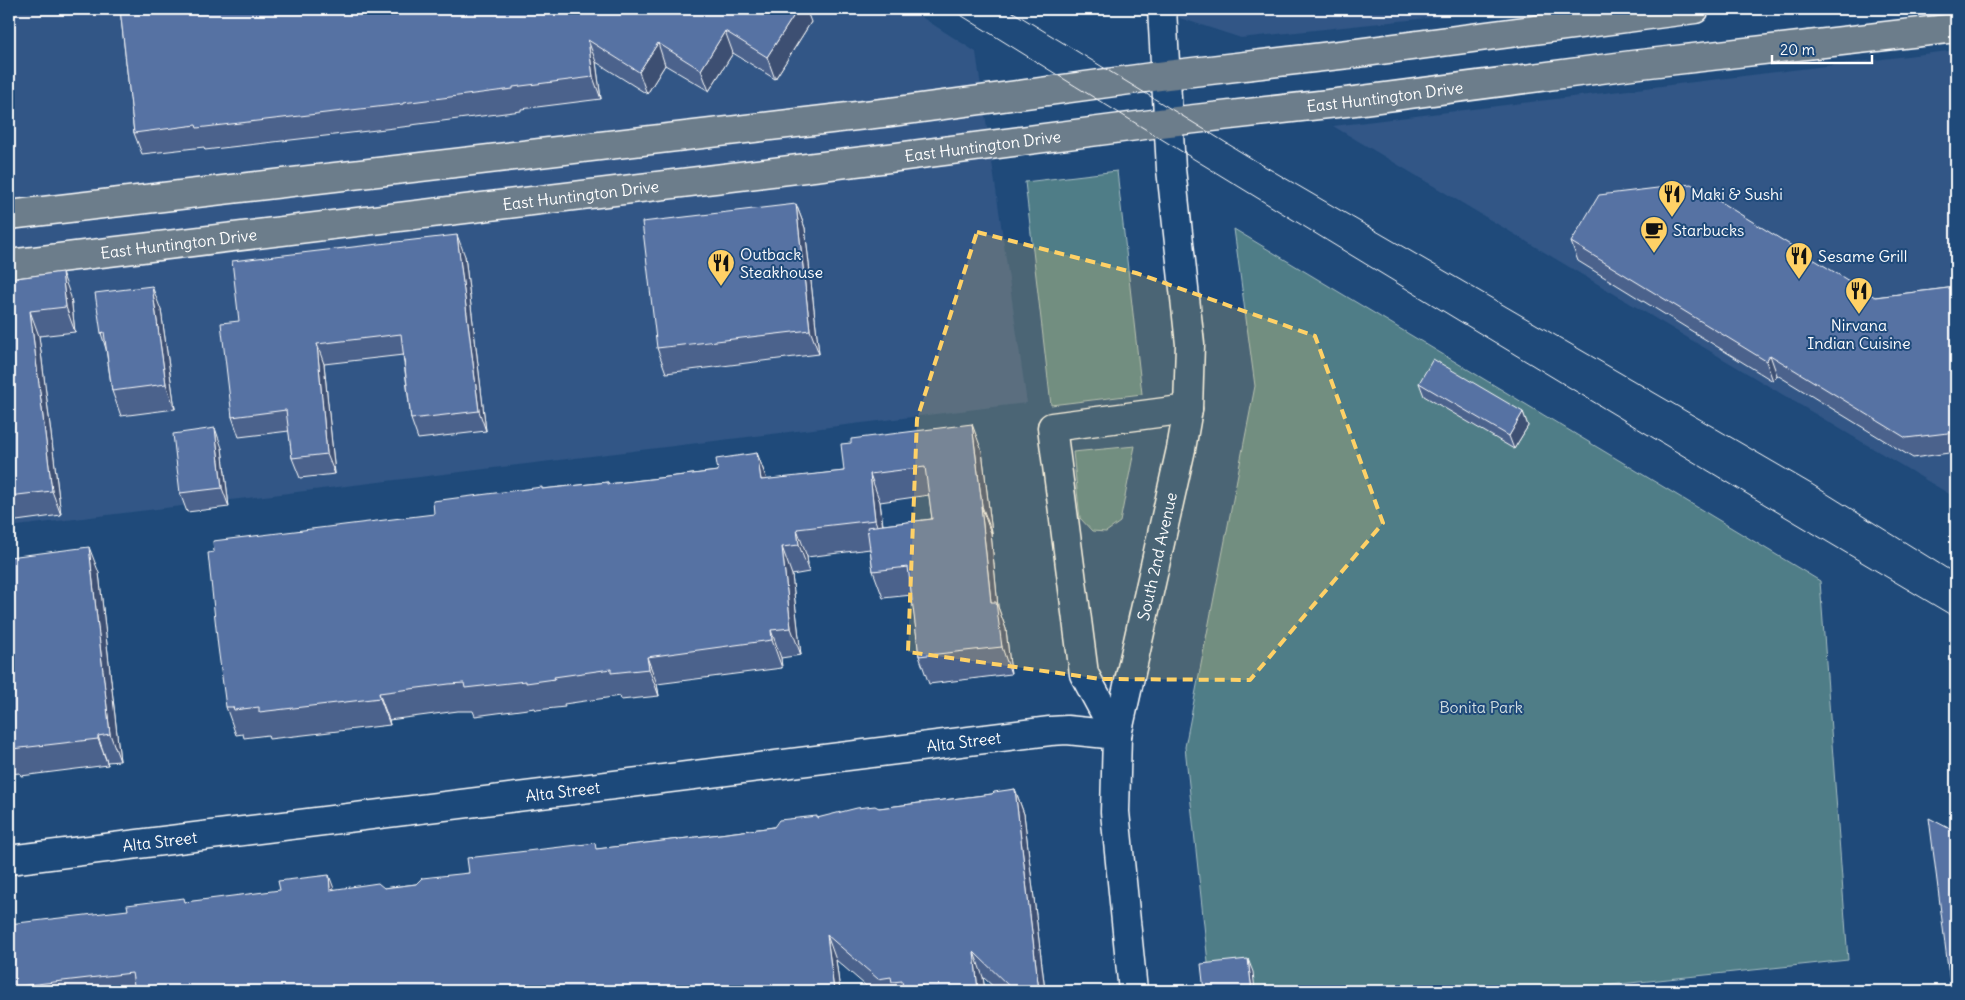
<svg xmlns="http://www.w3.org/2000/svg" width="1965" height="1000" font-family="Delius,sans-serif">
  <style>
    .built { fill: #305686 }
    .green { fill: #4f7d87; stroke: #a7bec3 }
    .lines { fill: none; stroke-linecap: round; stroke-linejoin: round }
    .minor-casing { stroke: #fff; stroke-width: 31 }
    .major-casing { stroke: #fff; stroke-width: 31 }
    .minor { stroke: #1f4a7a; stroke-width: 28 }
    .major { stroke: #6c7d8b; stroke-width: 28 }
    .tram { stroke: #fff; stroke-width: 1 }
    .wall { fill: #4b628c; stroke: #fff; fill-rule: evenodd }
    .shaded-wall { fill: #3d5072; stroke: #fff }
    .building { fill: #5772a3; stroke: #fff }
    .marked { fill: #ffd166; fill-opacity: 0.2; stroke: #ffd166; stroke-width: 4; stroke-dasharray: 10 6; stroke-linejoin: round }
    .labels { text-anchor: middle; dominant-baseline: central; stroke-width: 4; stroke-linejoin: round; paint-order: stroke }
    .street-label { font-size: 16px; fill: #fff; stroke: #1f4a7a }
    .poi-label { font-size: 16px; fill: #fff; stroke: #1f4a7a; text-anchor: start }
    .park-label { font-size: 16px; fill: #d3dee1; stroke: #1f4a7a }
  </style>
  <rect width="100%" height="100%" fill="#1f4a7a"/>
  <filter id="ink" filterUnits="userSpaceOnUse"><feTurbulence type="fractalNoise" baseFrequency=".02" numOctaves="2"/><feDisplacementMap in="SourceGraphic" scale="10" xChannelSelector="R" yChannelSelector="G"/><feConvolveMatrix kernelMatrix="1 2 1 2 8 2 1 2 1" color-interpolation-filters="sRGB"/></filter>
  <g filter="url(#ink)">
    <g class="built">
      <path d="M 9,9 L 909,9 L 976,52 L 1027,403 L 9,527 Z"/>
      <path d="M 1152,9 L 1512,9 L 1241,38 Z"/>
      <path d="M 1956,50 L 1956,498 L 1333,126 Z"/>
    </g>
    <g class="green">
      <path d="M 1117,171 L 1142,394 L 1051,405 L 1025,182 Z"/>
      <path d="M 1234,229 L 1820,581 L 1848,960 L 1554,991 L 1211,991 L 1185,747 L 1255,386 Z"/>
      <path d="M 1135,446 L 1120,522 L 1106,532 L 1092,531 L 1080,518 L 1073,452 Z"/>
    </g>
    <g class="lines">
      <defs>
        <g id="minor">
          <path d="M 1117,735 L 1084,674 L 1052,427 L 1188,409"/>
          <path id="s1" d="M 9,860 L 1050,731 L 1067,730 L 1117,735"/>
          <path id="s2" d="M 1133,991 L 1115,812 L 1117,735 L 1181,449 L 1188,409 L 1190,344 L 1171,169 L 1162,9"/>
        </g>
        <g id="major">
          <path d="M 9,215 L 891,112 L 1167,75 L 1357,53 L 1695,9"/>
          <path id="s3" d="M 9,264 L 897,157 L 1168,122 L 1355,101 L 1632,65 L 1956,28"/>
        </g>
      </defs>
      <use href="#minor" class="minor-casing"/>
      <use href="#major" class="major-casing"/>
      <use href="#minor" class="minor"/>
      <use href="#major" class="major"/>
      <g class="tram">
        <path d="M 951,9 C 1284,216 1619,419 1956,618"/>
        <path d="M 1008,9 L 1259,163 L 1813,485 L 1956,574"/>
      </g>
    </g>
    <g class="wall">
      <path d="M 120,9 L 811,22 L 775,79 L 733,53 L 709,91 L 665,65 L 647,94 L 596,62 L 601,99 L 521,109 L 521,111 L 411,125 L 411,126 L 205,150 L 204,147 L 142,154 L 134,133 Z"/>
      <path d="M 796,204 L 805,228 L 819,354 L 666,373 L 657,348 Z"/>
      <path d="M 1571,242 L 1875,297 L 1956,287 L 1956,452 L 1913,458 L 1777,375 L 1773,381 L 1578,261 Z"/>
      <path d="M 465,256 L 486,431 L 418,439 L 411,419 L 403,355 L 324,364 L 335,474 L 300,478 L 292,458 L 289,431 L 239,437 L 232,417 L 239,321 Z"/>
      <path d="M 9,279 L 71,297 L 75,332 L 39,336 L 61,515 L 9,522 Z"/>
      <path d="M 161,310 L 175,409 L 121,416 L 112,391 L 106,349 L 101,333 Z"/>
      <path d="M 1419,383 L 1523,412 L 1528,426 L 1514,449 L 1424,396 Z"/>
      <path d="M 222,448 L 229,507 L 187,512 L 180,493 Z"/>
      <path d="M 982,451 L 992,533 L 991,533 L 998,607 L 1006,629 L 1011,674 L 929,684 L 919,656 L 912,595 L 883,598 L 873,571 L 870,549 L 807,557 L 809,572 L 792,575 L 801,655 L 781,658 L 782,668 L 657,684 L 659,696 L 621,700 L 620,696 L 564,704 L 565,707 L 536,710 L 535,708 L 475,716 L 473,711 L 458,711 L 389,720 L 390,725 L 269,739 L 268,735 L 244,738 L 243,734 L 236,735 L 226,707 L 434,514 L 543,489 L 608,482 L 608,484 L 718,471 L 757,453 L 767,480 L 844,471 ZM 929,495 L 932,519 L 883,525 L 880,502 Z"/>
      <path d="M 9,557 L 99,573 L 120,761 L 107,762 L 108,765 L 21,776 L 20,773 L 9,774 Z"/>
      <path d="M 1015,789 L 1024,814 L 1045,991 L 998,991 L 983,977 L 985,991 L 872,991 L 836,960 L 840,991 L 12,991 L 11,987 L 128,910 L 186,902 L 334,890 L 384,888 L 416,884 L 469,873 L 598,849 L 704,836 L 774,827 L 818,818 L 879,808 L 992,794 Z"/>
    </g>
    <g class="shaded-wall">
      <path d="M 798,9 L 806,9 L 811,22 L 775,79 L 767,57 Z"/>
      <path d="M 725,31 L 733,53 L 709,91 L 701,70 Z"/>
      <path d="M 588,40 L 596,62 L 601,99 L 593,77 Z"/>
      <path d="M 658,43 L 665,65 L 647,94 L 639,72 Z"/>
      <path d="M 796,204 L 805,228 L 819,354 L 810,330 Z"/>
      <path d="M 457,235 L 465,256 L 486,431 L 479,411 Z"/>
      <path d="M 62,272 L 71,297 L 75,332 L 66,307 Z"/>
      <path d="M 152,286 L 161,310 L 175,409 L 166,384 Z"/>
      <path d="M 30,311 L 39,336 L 61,515 L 52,491 Z"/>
      <path d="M 317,344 L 324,364 L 335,474 L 327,454 Z"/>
      <path d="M 1770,355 L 1777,375 L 1773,381 L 1766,361 Z"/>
      <path d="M 1523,412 L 1528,426 L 1514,449 L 1509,436 Z"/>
      <path d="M 972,424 L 982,451 L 992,533 L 982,506 Z"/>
      <path d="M 215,428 L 222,448 L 229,507 L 222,488 Z"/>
      <path d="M 757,453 L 767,480 L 761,480 Z"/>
      <path d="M 870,474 L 880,502 L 885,547 L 875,520 Z"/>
      <path d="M 981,506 L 991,533 L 998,607 L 1006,629 L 1011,674 L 1002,647 L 991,602 Z"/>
      <path d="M 797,529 L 807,557 L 809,572 L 799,545 Z"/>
      <path d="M 89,547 L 99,573 L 120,761 L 110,734 Z"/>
      <path d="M 782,547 L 792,575 L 801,655 L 791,628 Z"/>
      <path d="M 771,630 L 781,658 L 782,668 L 772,640 Z"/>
      <path d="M 647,657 L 657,684 L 659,696 L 649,669 Z"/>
      <path d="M 379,693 L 389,720 L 390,725 L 380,698 Z"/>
      <path d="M 98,736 L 107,762 L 108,765 L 98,739 Z"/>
      <path d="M 1015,789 L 1024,814 L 1045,991 L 1039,991 Z"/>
      <path d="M 329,875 L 338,900 L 330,890 Z"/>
      <path d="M 827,935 L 836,960 L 840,991 L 834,991 Z"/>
      <path d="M 974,952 L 983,977 L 985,991 L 978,991 Z"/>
      <path d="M 1248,959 L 1253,972 L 1255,991 L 1252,991 Z"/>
    </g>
    <g class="building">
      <path d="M 120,9 L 798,9 L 767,57 L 725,31 L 701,70 L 658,43 L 639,72 L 588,40 L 593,77 L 513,87 L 513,89 L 403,103 L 403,104 L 197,128 L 196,125 L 134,133 Z"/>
      <path d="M 1691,184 L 1875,297 L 1956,287 L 1956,432 L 1906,438 L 1770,355 L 1766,361 L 1571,242 L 1599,195 Z"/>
      <path d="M 796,204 L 810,330 L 657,348 L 642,222 Z"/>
      <path d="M 457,235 L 479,411 L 411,419 L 401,334 L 317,344 L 327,454 L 292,458 L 286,410 L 232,417 L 221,323 L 239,321 L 232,261 Z"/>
      <path d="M 62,272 L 66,307 L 30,311 L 52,491 L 9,496 L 9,279 Z"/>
      <path d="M 152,286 L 166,384 L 112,391 L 104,332 L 101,333 L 95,293 Z"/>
      <path d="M 1433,359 L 1523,412 L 1509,436 L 1419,383 Z"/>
      <path d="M 972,424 L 982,506 L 981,506 L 991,602 L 996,602 L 1002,647 L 919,656 L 908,567 L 873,571 L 867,527 L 932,519 L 925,467 L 870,474 L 875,520 L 797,529 L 799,545 L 782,547 L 791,628 L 771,630 L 772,640 L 647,657 L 649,669 L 611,673 L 611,669 L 554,677 L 555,679 L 526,683 L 526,681 L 465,688 L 464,683 L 449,684 L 379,693 L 380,698 L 259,712 L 259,707 L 234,710 L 233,707 L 226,707 L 218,647 L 208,553 L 214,552 L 213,541 L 434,514 L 433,501 L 542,487 L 542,489 L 608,482 L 608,484 L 718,471 L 716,459 L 757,453 L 761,480 L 844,471 L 841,444 L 851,443 L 851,439 Z"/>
      <path d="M 215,428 L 222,488 L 180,493 L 173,434 Z"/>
      <path d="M 89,547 L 110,734 L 98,736 L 98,739 L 12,749 L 11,746 L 9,746 L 9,557 Z"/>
      <path d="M 1015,789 L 1039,991 L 1014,991 L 974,952 L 978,991 L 938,991 L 938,988 L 924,988 L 922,985 L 903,988 L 902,981 L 892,982 L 891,977 L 878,979 L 827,935 L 834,991 L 135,991 L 132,973 L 11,987 L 9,970 L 9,924 L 128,910 L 127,905 L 184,898 L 185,902 L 280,890 L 278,881 L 329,875 L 330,890 L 378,883 L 384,888 L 416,884 L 422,878 L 469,873 L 467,858 L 595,843 L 596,849 L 704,836 L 774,827 L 779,820 L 817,816 L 817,818 L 857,808 L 875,806 L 879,808 L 992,794 L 994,792 Z"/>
      <path d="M 1929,818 L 1956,832 L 1956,991 L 1951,991 Z"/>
      <path d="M 1248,959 L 1252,991 L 1204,991 L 1201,964 Z"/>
    </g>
  </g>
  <path class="marked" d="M 977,232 L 1136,273 L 1315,336 L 1383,523 L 1250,680 L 1101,679 L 908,652 L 917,419 Z"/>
  <defs>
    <symbol id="restaurant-pin" viewBox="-11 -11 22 30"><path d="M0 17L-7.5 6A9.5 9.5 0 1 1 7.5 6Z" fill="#ffd166" stroke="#1f4a7a"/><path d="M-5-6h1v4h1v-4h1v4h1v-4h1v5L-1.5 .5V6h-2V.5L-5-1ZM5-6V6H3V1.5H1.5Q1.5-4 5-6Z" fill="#111"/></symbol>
    <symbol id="cafe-pin" viewBox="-11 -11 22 30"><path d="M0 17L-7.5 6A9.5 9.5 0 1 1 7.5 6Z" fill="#ffd166" stroke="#1f4a7a"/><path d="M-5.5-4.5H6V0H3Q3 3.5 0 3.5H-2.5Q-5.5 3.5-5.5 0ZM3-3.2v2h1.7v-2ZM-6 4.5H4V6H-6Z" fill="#111"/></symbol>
  </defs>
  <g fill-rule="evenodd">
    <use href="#restaurant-pin" x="1656" y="178" width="32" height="43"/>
    <use href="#cafe-pin" x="1638" y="214" width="32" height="43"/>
    <use href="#restaurant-pin" x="1783" y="240" width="32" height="43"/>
    <use href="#restaurant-pin" x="705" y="247" width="32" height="43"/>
    <use href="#restaurant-pin" x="1843" y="275" width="32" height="43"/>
  </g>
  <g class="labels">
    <g class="street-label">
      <text stroke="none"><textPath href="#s3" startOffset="1386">East Huntington Drive</textPath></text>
      <text stroke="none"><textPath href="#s3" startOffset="981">East Huntington Drive</textPath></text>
      <text stroke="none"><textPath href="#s3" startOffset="576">East Huntington Drive</textPath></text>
      <text stroke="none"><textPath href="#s3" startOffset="171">East Huntington Drive</textPath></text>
      <text stroke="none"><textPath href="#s2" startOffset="440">South 2nd Avenue</textPath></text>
      <text stroke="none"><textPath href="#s1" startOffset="962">Alta Street</textPath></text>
      <text stroke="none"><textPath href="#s1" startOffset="558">Alta Street</textPath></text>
      <text stroke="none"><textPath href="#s1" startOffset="152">Alta Street</textPath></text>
    </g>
    <g class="poi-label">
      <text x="1691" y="194">Maki &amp; Sushi</text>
      <text x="1673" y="230">Starbucks</text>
      <text x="740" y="254">Outback<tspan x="740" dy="18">Steakhouse</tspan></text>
      <text x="1818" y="256">Sesame Grill</text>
      <text x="1859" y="325" text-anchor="middle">Nirvana<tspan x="1859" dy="18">Indian Cuisine</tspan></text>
    </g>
    <g class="park-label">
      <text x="1481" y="707">Bonita Park</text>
    </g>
  </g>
  <rect width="1965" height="1000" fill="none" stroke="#1f4a7a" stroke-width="30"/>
  <rect x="15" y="15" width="1935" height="970" fill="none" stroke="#fff" stroke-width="2" filter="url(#ink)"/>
  <path d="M1772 55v8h100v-8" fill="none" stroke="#ffffff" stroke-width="2.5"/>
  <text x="1780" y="55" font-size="15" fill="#ffffff" stroke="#1f4a7a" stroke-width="4" paint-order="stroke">20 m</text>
</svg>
